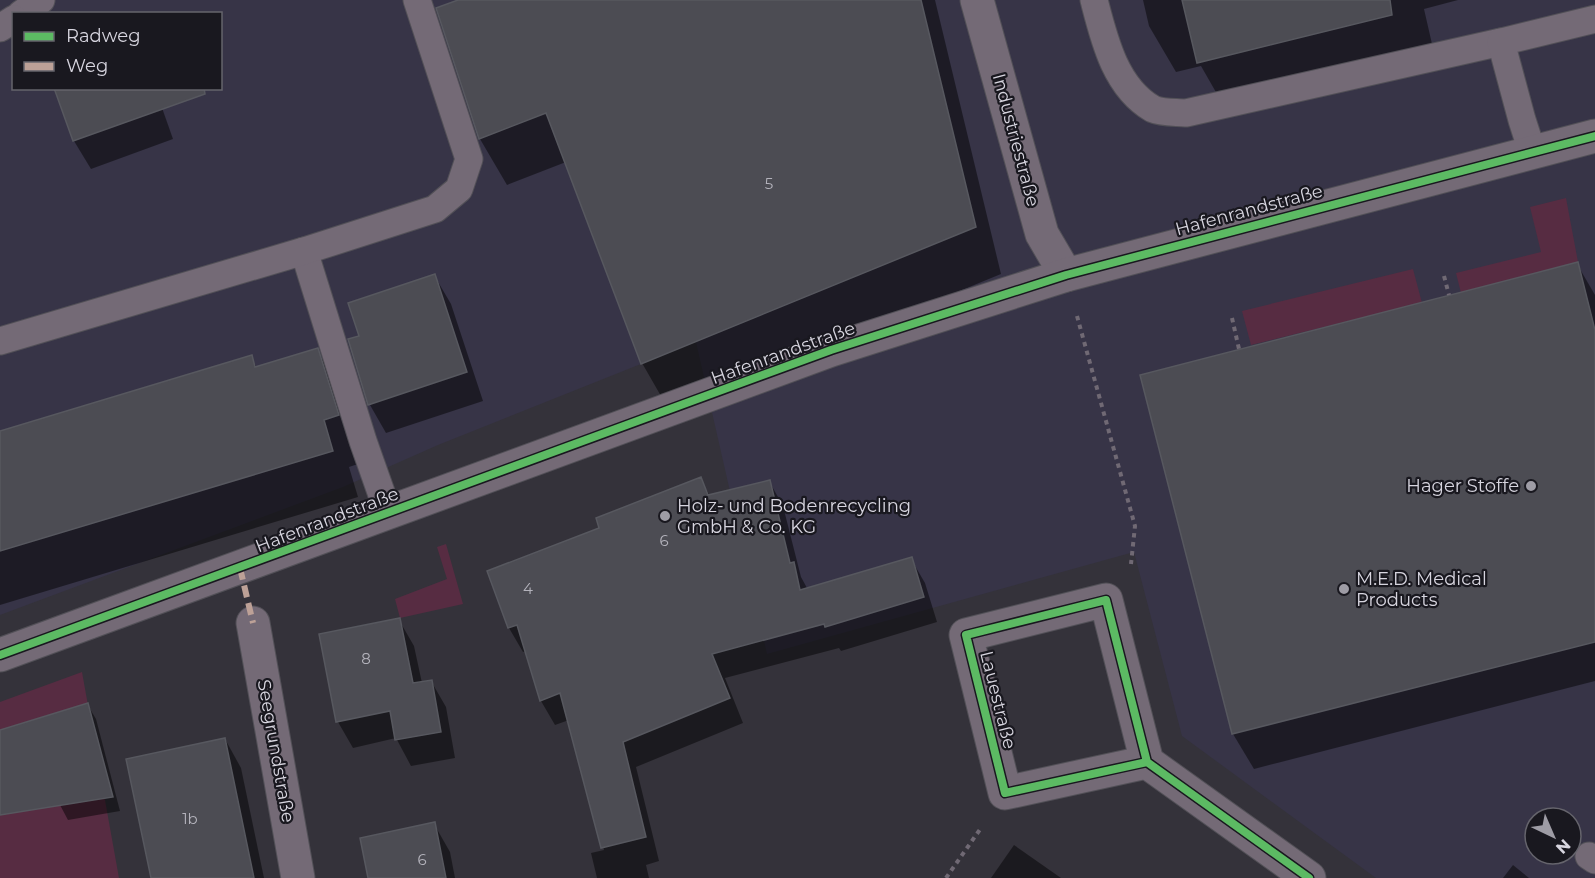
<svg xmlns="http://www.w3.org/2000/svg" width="1595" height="878" font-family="Montserrat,sans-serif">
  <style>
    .built { fill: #373447; fill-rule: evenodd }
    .green { fill: #572c42 }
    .shadow { fill: #0007 }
    .building { fill: #4c4c53; stroke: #57585f; stroke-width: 1.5 }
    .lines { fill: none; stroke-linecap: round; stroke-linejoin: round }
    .service-casing { stroke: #525057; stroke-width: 29 }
    .minor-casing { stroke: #525057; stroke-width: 35 }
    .path { stroke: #706974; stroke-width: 4; stroke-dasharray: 4.5 4.5; stroke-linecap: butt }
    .service { stroke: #746a76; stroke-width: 27 }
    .minor { stroke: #746a76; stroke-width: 33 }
    .quiet { stroke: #bda197; stroke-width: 6; stroke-dasharray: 12 6; stroke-linecap: butt }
    .cycleway-casing { stroke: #19181f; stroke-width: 11 }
    .cycleway { stroke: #5cba63; stroke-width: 8 }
    .poi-dot { fill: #9e9ca5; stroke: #19181f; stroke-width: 2 }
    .labels { text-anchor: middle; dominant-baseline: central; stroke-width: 4.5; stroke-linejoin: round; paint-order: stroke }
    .number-label { font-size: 15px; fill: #b4b3bc }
    .street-label { font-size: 18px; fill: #d7d5df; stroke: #19181f }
    .poi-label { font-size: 18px; fill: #d7d5df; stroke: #19181f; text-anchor: start }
  </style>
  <rect width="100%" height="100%" fill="#34323a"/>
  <path class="built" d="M 0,0 L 1595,0 L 1595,878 L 1376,878 L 1182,736 L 1134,552 L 767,654 L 696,342 L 438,445 L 343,487 L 0,615 ZM 14,14 L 220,14 L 220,88 L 14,88 ZM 1535,818 L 1571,818 L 1571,854 L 1535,854 Z"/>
  <g class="green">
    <path d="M 1566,198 L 1578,262 L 1461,293 L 1456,273 L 1541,252 L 1530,207 Z"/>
    <path d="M 1413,269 L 1422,303 L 1251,345 L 1242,311 Z"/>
    <path d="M 446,544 L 463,604 L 400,618 L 395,599 L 447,579 L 437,547 Z"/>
    <path d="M 82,672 L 119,878 L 0,878 L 0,702 Z"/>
  </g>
  <g class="shadow">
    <path d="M 462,0 L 935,0 L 1001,274 L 669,410 L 642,363 L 566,162 L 507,185 L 480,139 L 438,9 Z"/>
    <path d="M 1143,0 L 1458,0 L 1424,9 L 1435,57 L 1225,108 L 1201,66 L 1176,72 L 1149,26 Z"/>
    <path d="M 55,88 L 155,88 L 173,139 L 91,169 L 74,141 Z"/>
    <path d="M 1577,264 L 1595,295 L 1595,681 L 1254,769 L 1233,734 L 1142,376 Z"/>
    <path d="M 434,275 L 451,304 L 483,401 L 386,433 L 370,405 L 350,340 L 361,337 Z"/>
    <path d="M 317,350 L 344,396 L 364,462 L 349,467 L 358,497 L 0,605 L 0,433 L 251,357 L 257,368 Z"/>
    <path d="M 700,479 L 710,496 L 769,481 L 783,506 L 801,577 L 807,588 L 911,559 L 925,583 L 937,622 L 841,651 L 839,648 L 725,678 L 743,723 L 636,767 L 659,861 L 646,865 L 649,878 L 597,878 L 591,853 L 604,850 L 569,720 L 555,725 L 541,701 L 526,651 L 523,652 L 509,628 L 489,572 L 601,529 Z"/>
    <path d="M 399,620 L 414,646 L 422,683 L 431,681 L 446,707 L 455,758 L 411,766 L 396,738 L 353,748 L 338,722 L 321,635 Z"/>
    <path d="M 87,704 L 96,719 L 120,811 L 68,820 L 60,805 Z"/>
    <path d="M 225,739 L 241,768 L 264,878 L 152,878 Z"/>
    <path d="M 434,824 L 450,852 L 455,878 L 369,878 Z"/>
    <path d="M 1014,845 L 1061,878 L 991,878 Z"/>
    <path d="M 1513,865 L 1529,878 L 1503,878 Z"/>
  </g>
  <g class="building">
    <path d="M 458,0 L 921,0 L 976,227 L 641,364 L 546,113 L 479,139 L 436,8 Z"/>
    <path d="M 1182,0 L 1390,0 L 1392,15 L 1197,63 Z"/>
    <path d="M 54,88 L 204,88 L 205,94 L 73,141 Z"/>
    <path d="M 1578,262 L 1595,330 L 1595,642 L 1232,734 L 1140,375 Z"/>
    <path d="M 435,274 L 467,372 L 368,405 L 348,339 L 359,336 L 348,303 Z"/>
    <path d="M 318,348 L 339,415 L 324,420 L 333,451 L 0,551 L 0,431 L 252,355 L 255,367 Z"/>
    <path d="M 701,477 L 708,495 L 770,480 L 790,563 L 794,562 L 800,590 L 912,557 L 924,597 L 825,627 L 824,624 L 712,654 L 730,698 L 623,742 L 646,837 L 601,848 L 560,693 L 540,701 L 517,625 L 508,628 L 487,571 L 599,528 L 596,518 Z"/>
    <path d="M 400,618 L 413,683 L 432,680 L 441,732 L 395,740 L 390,711 L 336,722 L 319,634 Z"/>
    <path d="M 88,703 L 113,797 L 0,815 L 0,730 Z"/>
    <path d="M 225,738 L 254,878 L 151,878 L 126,759 Z"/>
    <path d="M 435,822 L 446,878 L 368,878 L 360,838 Z"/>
  </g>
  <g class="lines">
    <defs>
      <g id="service">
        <path d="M 1094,0 C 1104,39 1115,87 1153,109 C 1162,113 1176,112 1186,113 L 1501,42"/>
        <path d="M 21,14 L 41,0"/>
        <path d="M 0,28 L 14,19"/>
        <path d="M 1532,151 L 1522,120 L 1501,42 L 1595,19"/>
        <path d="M 304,251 L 363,441 L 388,512"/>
        <path d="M 0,341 L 304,251 L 435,209 L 459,189 L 469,159 L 417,0"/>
        <path d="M 1589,856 L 1595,860"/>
      </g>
      <g id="minor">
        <path d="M 977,0 L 1042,234 L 1066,275"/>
        <path d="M 253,623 L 298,878"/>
        <path d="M 0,655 L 831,350 L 1066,275 L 1595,136"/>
        <path d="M 1147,762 L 1005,793 L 966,635 L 1106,600 L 1147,762 L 1309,878"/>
      </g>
    </defs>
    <use href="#service" class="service-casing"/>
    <use href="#minor" class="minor-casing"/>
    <g class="path">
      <path d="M 1444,276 L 1449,295"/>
      <path d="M 1077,316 L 1135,526 L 1131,564"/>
      <path d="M 1232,318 L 1239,349"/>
      <path d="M 946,878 L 981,828"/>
    </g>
    <use href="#service" class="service"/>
    <use href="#minor" class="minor"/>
    <path class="quiet" d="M 240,568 L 253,623"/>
    <defs>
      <g id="cycleway">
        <path d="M 0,655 L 831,350 L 1066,275 L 1595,136"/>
        <path d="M 1147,762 L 1005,793 L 966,635 L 1106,600 L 1147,762 L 1309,878"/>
      </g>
    </defs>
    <use href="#cycleway" class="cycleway-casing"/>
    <use href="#cycleway" class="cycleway"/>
  </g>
  <g class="poi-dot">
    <circle cx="1531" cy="486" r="6"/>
    <circle cx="665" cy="516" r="6"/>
    <circle cx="1344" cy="589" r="6"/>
  </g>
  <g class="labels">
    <g class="number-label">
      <text x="769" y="183">5</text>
      <text x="664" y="540">6</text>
      <text x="528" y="588">4</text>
      <text x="366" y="658">8</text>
      <text x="190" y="818">1b</text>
      <text x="422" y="859">6</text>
    </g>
    <g class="street-label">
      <text transform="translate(1016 140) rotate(75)">Industriestraße</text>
      <text transform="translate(1249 210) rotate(-15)">Hafenrandstraße</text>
      <text transform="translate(783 353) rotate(-20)">Hafenrandstraße</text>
      <text transform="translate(327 520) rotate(-21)">Hafenrandstraße</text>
      <text transform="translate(998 700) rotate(76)">Lauestraße</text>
      <text transform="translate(276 751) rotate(80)">Seegrundstraße</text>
    </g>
    <g class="poi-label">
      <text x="1519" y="486" text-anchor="end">Hager Stoffe</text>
      <text x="677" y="506">Holz- und Bodenrecycling<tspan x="677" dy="21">GmbH &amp; Co. KG</tspan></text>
      <text x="1356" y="579">M.E.D. Medical<tspan x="1356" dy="21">Products</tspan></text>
    </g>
  </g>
  <rect x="12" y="12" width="210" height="78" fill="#19181f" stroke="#65646c" stroke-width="1.5"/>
  <rect x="24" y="32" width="30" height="9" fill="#5cba63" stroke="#65646c" stroke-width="1.5"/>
  <text x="66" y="42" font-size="18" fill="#d7d5df">Radweg</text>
  <rect x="24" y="62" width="30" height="9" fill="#bda197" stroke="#65646c" stroke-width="1.5"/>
  <text x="66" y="72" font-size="18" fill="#d7d5df">Weg</text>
  <g transform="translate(1553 836) rotate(136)"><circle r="28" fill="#19181f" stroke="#65646c" stroke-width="1.5"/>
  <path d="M0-4.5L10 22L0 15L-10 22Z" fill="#9e9ca5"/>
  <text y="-9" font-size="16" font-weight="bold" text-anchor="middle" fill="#d7d5df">N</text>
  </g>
</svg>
